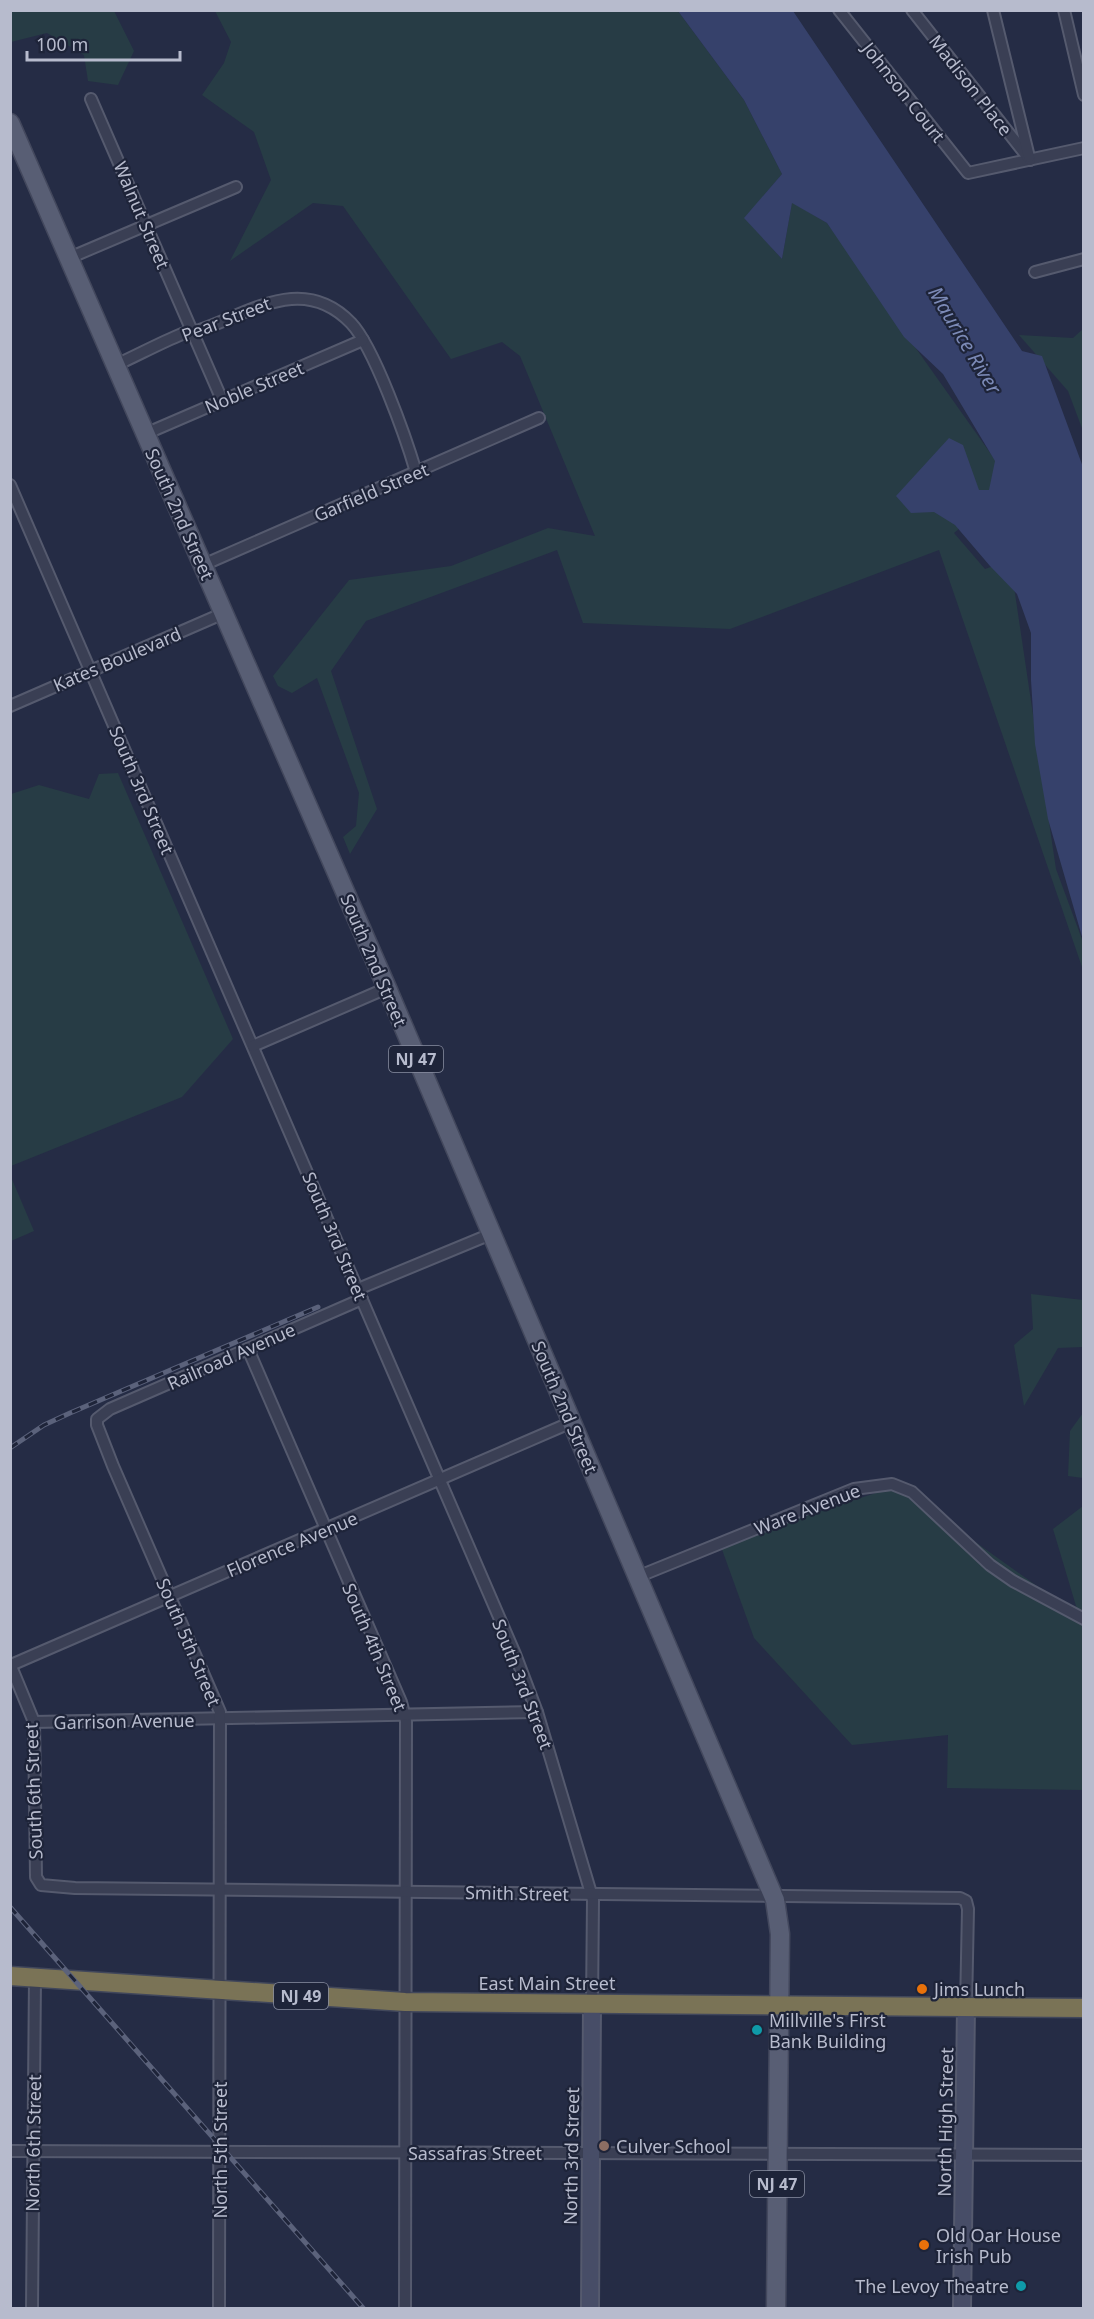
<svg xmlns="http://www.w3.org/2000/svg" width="1094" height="2319" font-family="'Noto Sans',sans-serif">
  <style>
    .green { fill: #273c45 }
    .water { fill: #36416b }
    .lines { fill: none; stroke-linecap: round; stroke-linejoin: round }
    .street-casing { stroke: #555a6e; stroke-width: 14 }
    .secondary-casing { stroke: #555a6e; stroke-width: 20 }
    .primary-casing { stroke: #43485d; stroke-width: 21 }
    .highway-casing { stroke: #41475b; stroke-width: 21 }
    .street { stroke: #3a3f54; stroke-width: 10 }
    .secondary { stroke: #474d67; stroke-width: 16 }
    .primary { stroke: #585e74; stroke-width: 18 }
    .highway { stroke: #7a7356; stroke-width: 18 }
    .rail-casing { stroke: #5b627b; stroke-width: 5 }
    .rail { stroke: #1e2439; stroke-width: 3; stroke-dasharray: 9; stroke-linecap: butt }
    .food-dot { fill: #e8710a; stroke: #1e2439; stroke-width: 2 }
    .culture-dot { fill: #0f9aa8; stroke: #1e2439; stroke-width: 2 }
    .education-dot { fill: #8d6e63; stroke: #1e2439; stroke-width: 2 }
    .labels { text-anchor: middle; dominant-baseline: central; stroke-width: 4.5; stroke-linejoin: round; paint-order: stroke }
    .shield { fill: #1e2439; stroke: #898ea1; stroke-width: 1.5 }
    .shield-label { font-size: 16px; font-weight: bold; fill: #b7bbcd }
    .street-label { font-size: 18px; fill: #b7bbcd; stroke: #1e2439 }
    .poi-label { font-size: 18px; fill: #b7bbcd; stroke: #1e2439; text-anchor: start }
    .water-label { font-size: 20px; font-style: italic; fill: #7c8ab7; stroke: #1e2439 }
  </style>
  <rect width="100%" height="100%" fill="#252c45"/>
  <g class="green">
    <path d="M 10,11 L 114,11 L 134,51 L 118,85 L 88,81 L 84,55 L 47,33 L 11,42 Z"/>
    <path d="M 215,11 L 678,11 L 744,100 L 782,174 L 745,218 L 782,259 L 792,202 L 827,223 L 1003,471 L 998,496 L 954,533 L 985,569 L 1010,560 L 1056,869 L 1083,942 L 1083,970 L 939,550 L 730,629 L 583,623 L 557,550 L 366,621 L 331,671 L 377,809 L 350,854 L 343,837 L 356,826 L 359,793 L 317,678 L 292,693 L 278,686 L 273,676 L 349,580 L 451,566 L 548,528 L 595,536 L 520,356 L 502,342 L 451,359 L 343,206 L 313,203 L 230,261 L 271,180 L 254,132 L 202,95 L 224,63 L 231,42 Z"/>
    <path d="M 1083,329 L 1083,431 L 1068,391 L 1019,335 L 1073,338 Z"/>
    <path d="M 118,773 L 233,1039 L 182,1097 L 11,1166 L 11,794 L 39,785 L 89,799 L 99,774 Z"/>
    <path d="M 11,1177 L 34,1231 L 11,1241 L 10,1241 Z"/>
    <path d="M 1031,1294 L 1083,1300 L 1083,1347 L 1058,1348 L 1024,1406 L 1014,1345 L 1033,1329 Z"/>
    <path d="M 1083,1413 L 1084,1413 L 1083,1478 L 1068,1476 L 1070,1431 Z"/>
    <path d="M 897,1486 L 1079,1616 L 1053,1529 L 1083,1506 L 1083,1790 L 947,1788 L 948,1735 L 852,1745 L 754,1638 L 720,1544 Z"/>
  </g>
  <path class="water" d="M 678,11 L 793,11 L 1022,351 L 1042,356 L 1083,467 L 1083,940 L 1048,819 L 1035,744 L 1031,680 L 1031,633 L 1017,594 L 990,566 L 955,525 L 934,512 L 911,513 L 896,496 L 949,438 L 963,445 L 979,490 L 989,490 L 995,461 L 943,374 L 904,337 L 827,223 L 792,203 L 782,259 L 744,218 L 782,174 L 744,100 Z"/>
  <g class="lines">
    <defs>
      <g id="street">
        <path d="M 839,10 L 968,173 L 1084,148"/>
        <path d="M 912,10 L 1030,160"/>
        <path d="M 993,10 L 1029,157"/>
        <path d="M 1064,10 L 1084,95"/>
        <path d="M 91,99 L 222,400"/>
        <path d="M 69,258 L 236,187"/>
        <path d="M 1035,272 L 1084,259"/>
        <path d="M 116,365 C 138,355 160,343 182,334 C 188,332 194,332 200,330 C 250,313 303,273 351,323 C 374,347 406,438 416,472"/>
        <path d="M 145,434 L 363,340"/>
        <path d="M 10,485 L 515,1654 L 537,1712 L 593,1900 L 592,2004"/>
        <path d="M 203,565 L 539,418"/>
        <path d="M 10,706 L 224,613"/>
        <path d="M 253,1046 L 387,988"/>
        <path d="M 358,1289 L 491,1234"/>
        <path d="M 248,1349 L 401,1702 L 406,1721 L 405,2308"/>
        <path d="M 637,1577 L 854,1489 L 892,1484 L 912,1492 L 990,1565 L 1013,1581 L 1084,1619"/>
        <path d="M 10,1664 L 34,1722 L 36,1877 L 41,1885 L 75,1888 L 960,1898 L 966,1901 L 968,1909 L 966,2007"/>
        <path d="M 11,1665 L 572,1422"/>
        <path d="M 34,1722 L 537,1712"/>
        <path d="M 10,2151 L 1084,2155"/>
        <path d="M 32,2308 L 35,1978"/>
        <path d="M 219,2308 L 220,1712 L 113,1466 L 97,1425 L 97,1419 L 110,1409 L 362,1299"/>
      </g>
      <g id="secondary">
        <path d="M 590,2308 L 592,2004"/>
        <path d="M 962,2308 L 966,2007"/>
      </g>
      <path id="primary" d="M 10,123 L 387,988 L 775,1900 L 780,1934 L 776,2308"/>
      <path id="highway" d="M 10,1976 L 405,2002 L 1084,2008"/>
    </defs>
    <use href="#street" class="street-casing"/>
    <use href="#secondary" class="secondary-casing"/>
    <use href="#primary" class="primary-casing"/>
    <use href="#highway" class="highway-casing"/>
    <use href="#street" class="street"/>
    <use href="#secondary" class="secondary"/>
    <use href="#primary" class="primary"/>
    <use href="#highway" class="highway"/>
    <defs>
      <g id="rail">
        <path d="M 10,1448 L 44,1425 L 70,1413 L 318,1307"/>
        <path d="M 10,1907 L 363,2308"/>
      </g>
    </defs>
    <use href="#rail" class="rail-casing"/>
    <use href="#rail" class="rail"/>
  </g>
  <g class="food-dot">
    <circle cx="922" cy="1989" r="6"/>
    <circle cx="924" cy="2245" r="6"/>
  </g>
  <g class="culture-dot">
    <circle cx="757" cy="2030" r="6"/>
    <circle cx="1021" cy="2286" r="6"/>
  </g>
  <circle class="education-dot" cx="604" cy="2146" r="6"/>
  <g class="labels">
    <g class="shield">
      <rect x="389" y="1046" width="54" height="26" rx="4.5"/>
      <rect x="274" y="1983" width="54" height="26" rx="4.5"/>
      <rect x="750" y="2171" width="54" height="26" rx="4.5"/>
    </g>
    <g class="shield-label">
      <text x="416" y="1059">NJ 47</text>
      <text x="301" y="1996">NJ 49</text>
      <text x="777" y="2184">NJ 47</text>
    </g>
    <g class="street-label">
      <text transform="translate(971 85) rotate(52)">Madison Place</text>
      <text transform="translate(904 92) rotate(52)">Johnson Court</text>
      <text transform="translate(142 215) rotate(67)">Walnut Street</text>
      <text transform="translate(226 319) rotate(-21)">Pear Street</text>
      <text transform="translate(254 387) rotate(-23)">Noble Street</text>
      <text transform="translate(371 492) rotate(-23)">Garfield Street</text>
      <text transform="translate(180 514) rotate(66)">South 2nd Street</text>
      <text transform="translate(117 659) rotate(-23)">Kates Boulevard</text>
      <text transform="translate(142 790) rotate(67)">South 3rd Street</text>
      <text transform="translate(374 960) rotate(67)">South 2nd Street</text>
      <text transform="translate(335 1236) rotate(67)">South 3rd Street</text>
      <text transform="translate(231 1356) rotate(-24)">Railroad Avenue</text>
      <text transform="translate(565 1407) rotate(67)">South 2nd Street</text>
      <text transform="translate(807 1509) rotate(-21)">Ware Avenue</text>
      <text transform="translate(292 1544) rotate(-23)">Florence Avenue</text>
      <text transform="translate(189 1642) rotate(67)">South 5th Street</text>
      <text transform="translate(375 1647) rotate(67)">South 4th Street</text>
      <text transform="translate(523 1684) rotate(69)">South 3rd Street</text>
      <text transform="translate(124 1721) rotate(-1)">Garrison Avenue</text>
      <text transform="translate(33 1791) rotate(-92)">South 6th Street</text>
      <text transform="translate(517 1893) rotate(1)">Smith Street</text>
      <text x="547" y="1983">East Main Street</text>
      <text transform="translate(945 2122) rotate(-89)">North High Street</text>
      <text transform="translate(33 2143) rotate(-89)">North 6th Street</text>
      <text transform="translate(220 2150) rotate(-90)">North 5th Street</text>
      <text x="475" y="2153">Sassafras Street</text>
      <text transform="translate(571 2156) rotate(-89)">North 3rd Street</text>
    </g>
    <g class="poi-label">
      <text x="934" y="1989">Jims Lunch</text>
      <text x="769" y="2020">Millville's First<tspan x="769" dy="21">Bank Building</tspan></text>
      <text x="616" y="2146">Culver School</text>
      <text x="936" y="2235">Old Oar House<tspan x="936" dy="21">Irish Pub</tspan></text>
      <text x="1009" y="2286" text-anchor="end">The Levoy Theatre</text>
    </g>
    <g class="water-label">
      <text transform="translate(965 340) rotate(59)">Maurice River</text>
    </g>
  </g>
  <rect width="1094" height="2319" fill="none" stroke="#b7bbcd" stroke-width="24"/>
  <path d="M27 51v9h153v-9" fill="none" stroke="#b7bbcd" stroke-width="3"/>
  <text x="36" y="51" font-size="18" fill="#b7bbcd" stroke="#1e2439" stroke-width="4.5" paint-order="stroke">100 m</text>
</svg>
